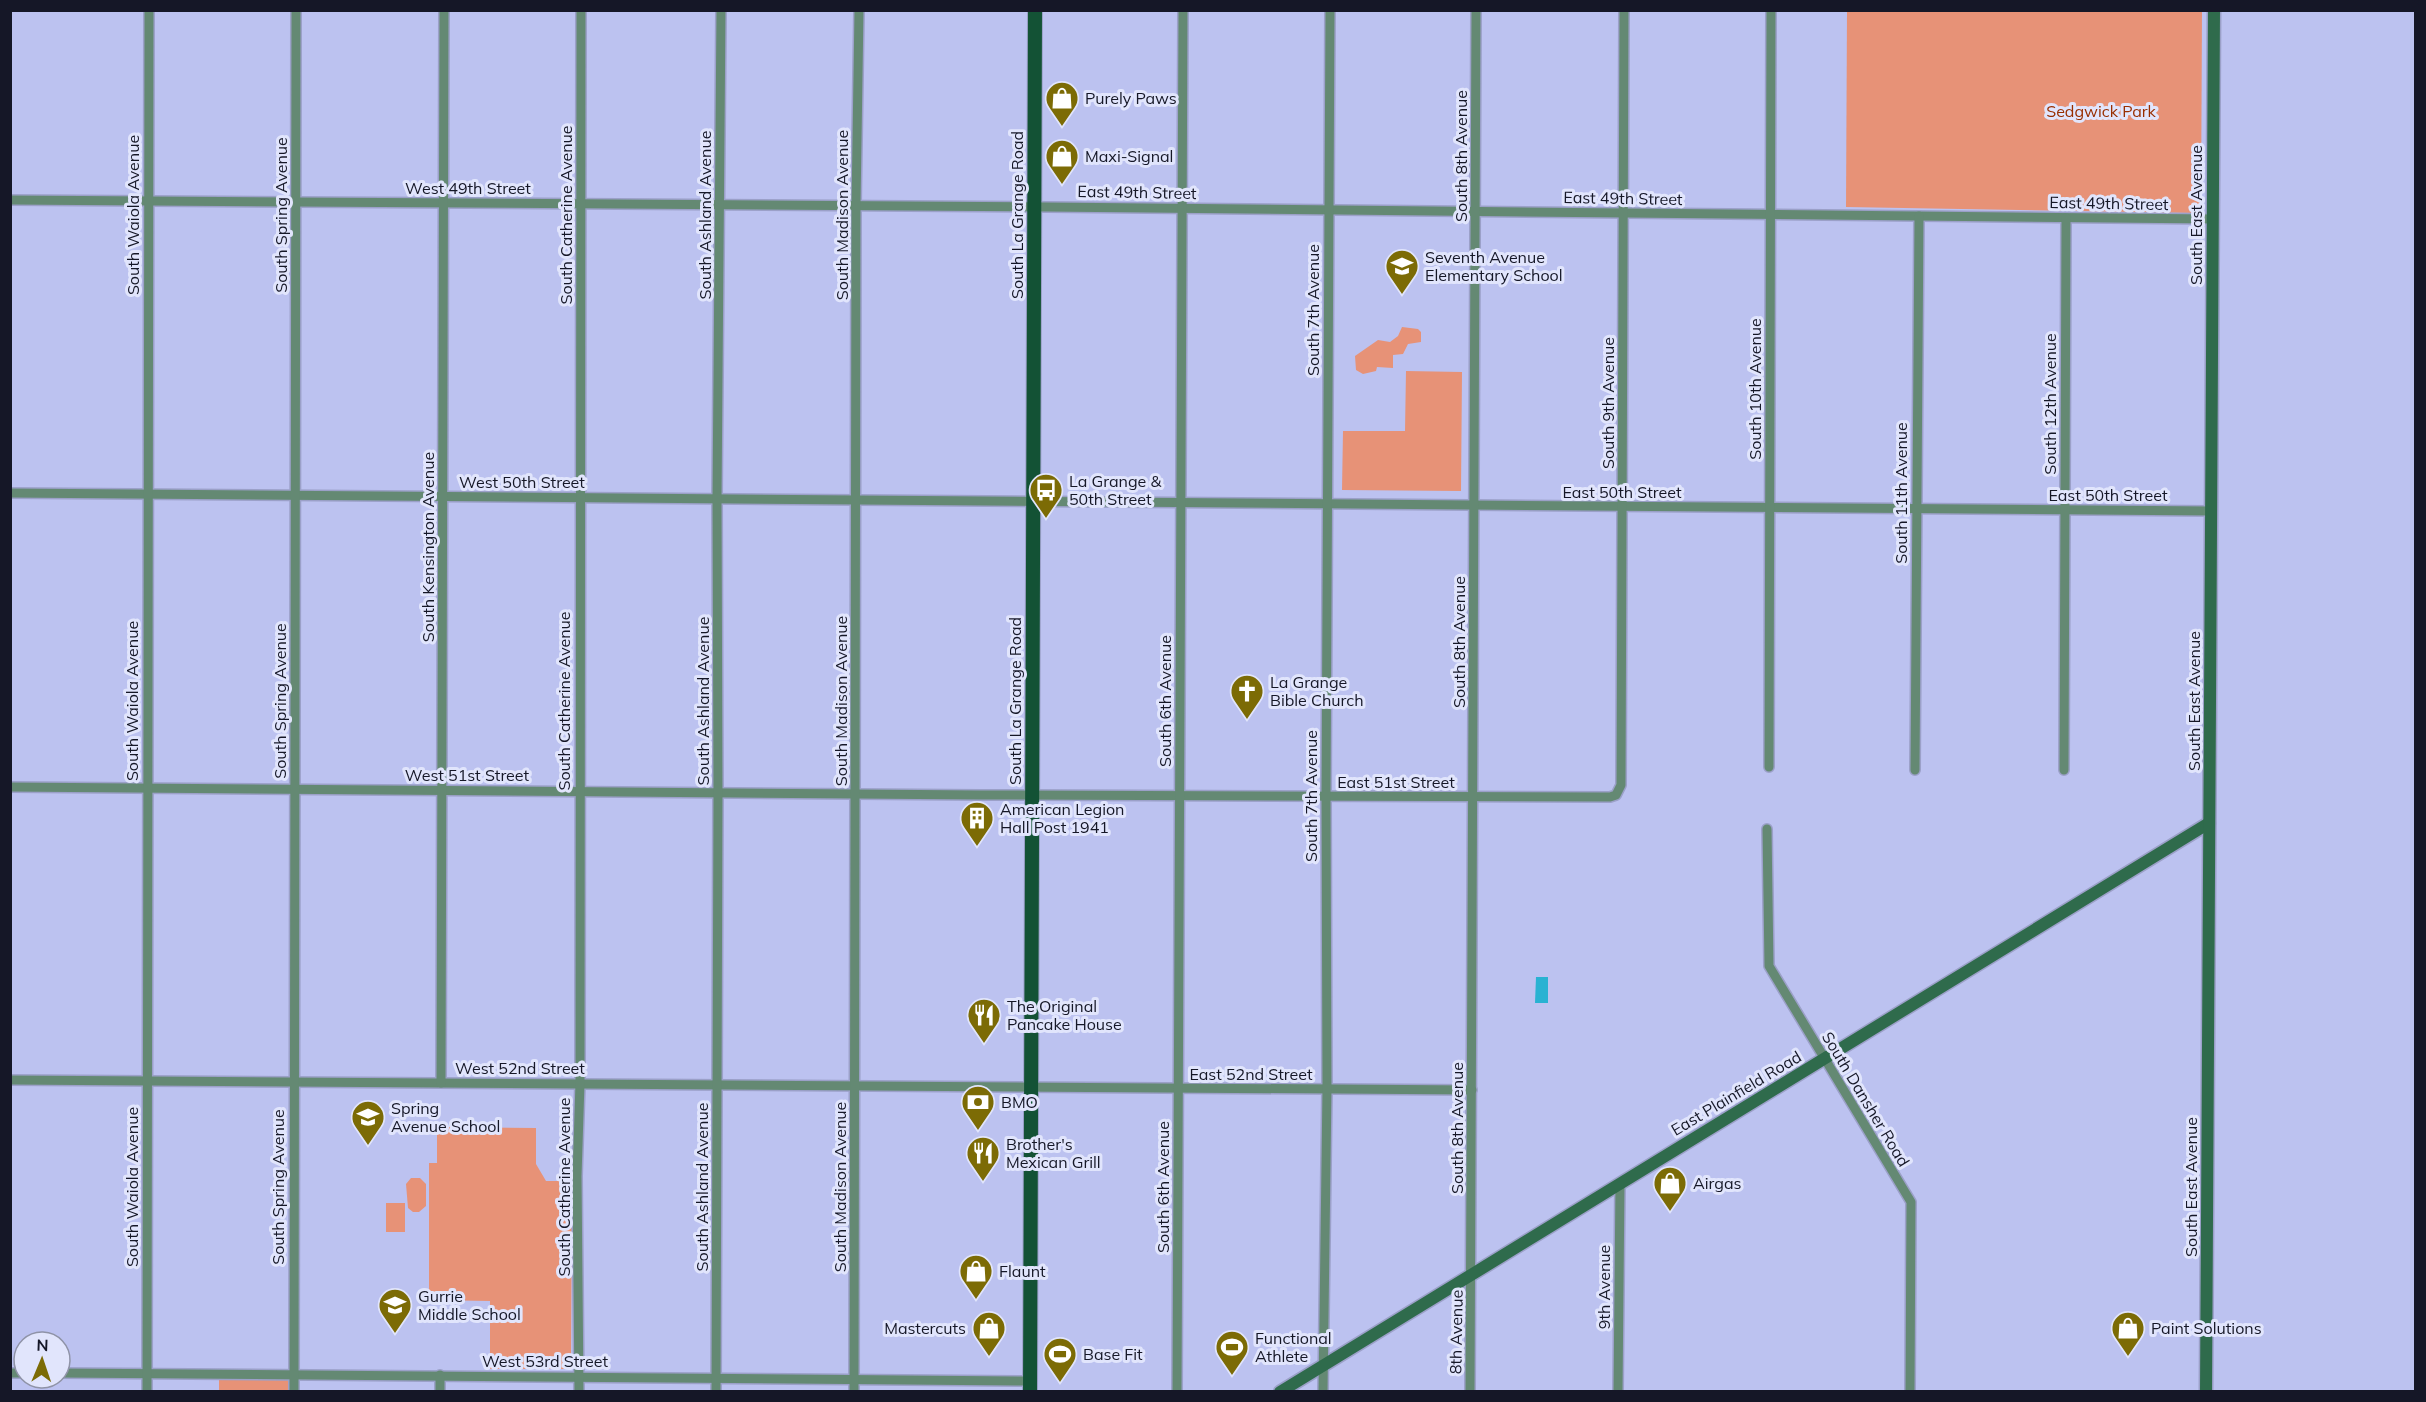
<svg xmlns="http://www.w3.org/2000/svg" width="2426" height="1402" font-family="Mulish,sans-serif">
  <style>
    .green { fill: #e79277 }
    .water { fill: #29b2d2 }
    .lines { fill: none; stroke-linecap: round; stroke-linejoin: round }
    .street-casing { stroke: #9ba0c8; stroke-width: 12 }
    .secondary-casing { stroke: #9ba0c8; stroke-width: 15 }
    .primary-casing { stroke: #9ba0c8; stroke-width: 16 }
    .street { stroke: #648973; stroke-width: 9 }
    .secondary { stroke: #2f6b4c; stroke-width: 12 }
    .primary { stroke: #135235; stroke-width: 14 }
    .labels { text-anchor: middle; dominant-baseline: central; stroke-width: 6; stroke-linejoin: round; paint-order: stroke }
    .poi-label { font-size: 16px; fill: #151727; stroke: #e1e5fc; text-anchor: start }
    .park-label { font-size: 16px; fill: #982e00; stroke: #e1e5fc }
    .street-label { font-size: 16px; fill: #151727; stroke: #e1e5fc }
  </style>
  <rect width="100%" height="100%" fill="#bcc2f0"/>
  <g class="green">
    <path d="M 1847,11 L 2202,11 L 2201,210 L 2195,213 L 1846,207 Z"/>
    <path d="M 1402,327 L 1418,329 L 1421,332 L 1421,342 L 1408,344 L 1403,354 L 1393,355 L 1393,368 L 1377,367 L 1376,371 L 1363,374 L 1356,370 L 1355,356 L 1378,340 L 1390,342 L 1398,336 Z"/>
    <path d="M 1406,371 L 1462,372 L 1461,491 L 1342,490 L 1343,431 L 1405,431 Z"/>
    <path d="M 447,1127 L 536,1128 L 536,1164 L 546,1181 L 572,1181 L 571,1369 L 490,1369 L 490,1301 L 429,1300 L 429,1163 L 437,1163 L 437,1129 Z"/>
    <path d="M 411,1178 L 420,1178 L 426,1184 L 426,1206 L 419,1212 L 413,1212 L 408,1208 L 406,1184 Z"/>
    <rect x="386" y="1203" width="19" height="29"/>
    <path d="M 219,1376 L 293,1376 L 293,1391 L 219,1392 Z"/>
  </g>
  <path class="water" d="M 1536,977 L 1548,977 L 1548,1003 L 1535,1003 Z"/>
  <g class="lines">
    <defs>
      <g id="street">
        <path d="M 10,200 L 1048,207 L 2213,219"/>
        <path d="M 10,493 L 2211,511"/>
        <path d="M 1769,767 L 1771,10"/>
        <path d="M 1915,770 L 1919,216"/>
        <path d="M 2064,770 L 2066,218"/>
        <path d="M 10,787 L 980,795 L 1610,797 L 1616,795 L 1621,785 L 1624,10"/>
        <path d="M 1767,829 L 1769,966 L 1911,1202 L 1910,1392"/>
        <path d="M 10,1080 L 1472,1090"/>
        <path d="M 441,1083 L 444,10"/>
        <path d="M 10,1373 L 24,1373"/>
        <path d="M 60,1373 L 1030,1381"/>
        <path d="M 147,1392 L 149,10"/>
        <path d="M 294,1392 L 296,10"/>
        <path d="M 440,1392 L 440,1375"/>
        <path d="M 579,1392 L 577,1176 L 580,1083 L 581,10"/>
        <path d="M 716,1392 L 718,792 L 717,498 L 721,10"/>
        <path d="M 854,1392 L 856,205 L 859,10"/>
        <path d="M 1177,1392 L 1183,10"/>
        <path d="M 1323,1392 L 1327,1088 L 1326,797 L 1330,10"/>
        <path d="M 1470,1392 L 1476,10"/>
        <path d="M 1618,1392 L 1620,1183"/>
      </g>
      <g id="secondary">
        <path d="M 1280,1392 L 2209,823"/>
        <path d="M 2206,1392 L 2214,10"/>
      </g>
      <path id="primary" d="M 1030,1392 L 1035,10"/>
    </defs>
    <use href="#street" class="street-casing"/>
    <use href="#secondary" class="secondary-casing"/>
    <use href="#primary" class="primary-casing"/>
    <use href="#street" class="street"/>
    <use href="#secondary" class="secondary"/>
    <use href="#primary" class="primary"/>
  </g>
  <defs>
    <symbol id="shop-pin" viewBox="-11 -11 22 30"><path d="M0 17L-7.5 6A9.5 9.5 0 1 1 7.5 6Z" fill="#7c6b05" stroke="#e1e5fc"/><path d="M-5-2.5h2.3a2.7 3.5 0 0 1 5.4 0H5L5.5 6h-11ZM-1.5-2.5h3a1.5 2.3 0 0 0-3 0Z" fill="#fff"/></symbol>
    <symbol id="school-pin" viewBox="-11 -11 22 30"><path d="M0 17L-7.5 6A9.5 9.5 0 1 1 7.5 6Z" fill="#7c6b05" stroke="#e1e5fc"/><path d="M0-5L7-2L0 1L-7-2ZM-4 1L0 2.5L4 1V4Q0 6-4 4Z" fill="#fff"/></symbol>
    <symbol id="bus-pin" viewBox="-11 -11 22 30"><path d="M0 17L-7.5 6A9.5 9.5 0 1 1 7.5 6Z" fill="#7c6b05" stroke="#e1e5fc"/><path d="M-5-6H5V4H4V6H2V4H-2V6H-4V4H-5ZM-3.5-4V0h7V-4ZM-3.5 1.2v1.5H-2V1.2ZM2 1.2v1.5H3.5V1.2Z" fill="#fff"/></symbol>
    <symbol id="church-pin" viewBox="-11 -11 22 30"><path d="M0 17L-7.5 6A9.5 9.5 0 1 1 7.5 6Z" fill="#7c6b05" stroke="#e1e5fc"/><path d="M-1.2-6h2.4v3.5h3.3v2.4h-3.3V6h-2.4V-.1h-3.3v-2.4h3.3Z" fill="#fff"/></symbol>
    <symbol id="building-pin" viewBox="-11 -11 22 30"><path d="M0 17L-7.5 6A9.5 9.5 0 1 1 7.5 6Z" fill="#7c6b05" stroke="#e1e5fc"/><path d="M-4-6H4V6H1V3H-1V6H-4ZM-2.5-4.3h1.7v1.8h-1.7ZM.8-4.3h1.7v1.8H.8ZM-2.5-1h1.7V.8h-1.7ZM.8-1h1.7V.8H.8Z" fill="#fff"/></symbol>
    <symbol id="restaurant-pin" viewBox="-11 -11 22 30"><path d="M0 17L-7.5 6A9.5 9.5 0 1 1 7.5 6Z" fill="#7c6b05" stroke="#e1e5fc"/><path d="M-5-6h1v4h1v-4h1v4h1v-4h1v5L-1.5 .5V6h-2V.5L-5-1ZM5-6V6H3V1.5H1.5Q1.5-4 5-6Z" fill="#fff"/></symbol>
    <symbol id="bank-pin" viewBox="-11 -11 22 30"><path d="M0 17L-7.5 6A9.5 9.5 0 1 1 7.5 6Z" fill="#7c6b05" stroke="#e1e5fc"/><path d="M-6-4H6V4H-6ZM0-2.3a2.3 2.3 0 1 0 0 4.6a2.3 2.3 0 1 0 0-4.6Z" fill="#fff"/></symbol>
    <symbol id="stadium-pin" viewBox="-11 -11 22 30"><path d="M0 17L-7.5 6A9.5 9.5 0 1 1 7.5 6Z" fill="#7c6b05" stroke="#e1e5fc"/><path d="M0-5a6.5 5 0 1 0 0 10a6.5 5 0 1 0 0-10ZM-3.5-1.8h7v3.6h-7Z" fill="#fff"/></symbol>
  </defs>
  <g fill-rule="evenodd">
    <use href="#shop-pin" x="1043" y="79" width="38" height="52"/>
    <use href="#shop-pin" x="1043" y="137" width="38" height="52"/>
    <use href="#school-pin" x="1383" y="247" width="38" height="52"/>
    <use href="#bus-pin" x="1027" y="471" width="38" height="52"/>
    <use href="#church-pin" x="1228" y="672" width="38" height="52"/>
    <use href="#building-pin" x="958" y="799" width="38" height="52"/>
    <use href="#restaurant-pin" x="965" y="996" width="38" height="52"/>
    <use href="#bank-pin" x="959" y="1083" width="38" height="52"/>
    <use href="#school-pin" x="349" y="1098" width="38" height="52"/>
    <use href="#restaurant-pin" x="964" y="1134" width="38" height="52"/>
    <use href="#shop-pin" x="1651" y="1164" width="38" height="52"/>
    <use href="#shop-pin" x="957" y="1252" width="38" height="52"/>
    <use href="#school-pin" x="376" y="1286" width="38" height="52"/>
    <use href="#shop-pin" x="970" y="1309" width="38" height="52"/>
    <use href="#shop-pin" x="2109" y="1309" width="38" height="52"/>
    <use href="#stadium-pin" x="1213" y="1328" width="38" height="52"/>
    <use href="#stadium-pin" x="1041" y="1335" width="38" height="52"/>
  </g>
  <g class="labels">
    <g class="poi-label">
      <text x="1085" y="98">Purely Paws</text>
      <text x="1085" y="156">Maxi-Signal</text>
      <text x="1425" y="257">Seventh Avenue<tspan x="1425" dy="18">Elementary School</tspan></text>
      <text x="1069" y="481">La Grange &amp;<tspan x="1069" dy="18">50th Street</tspan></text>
      <text x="1270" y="682">La Grange<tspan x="1270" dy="18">Bible Church</tspan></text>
      <text x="1000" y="809">American Legion<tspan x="1000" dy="18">Hall Post 1941</tspan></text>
      <text x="1007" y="1006">The Original<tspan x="1007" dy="18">Pancake House</tspan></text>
      <text x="1001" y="1102">BMO</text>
      <text x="391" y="1108">Spring<tspan x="391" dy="18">Avenue School</tspan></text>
      <text x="1006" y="1144">Brother's<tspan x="1006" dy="18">Mexican Grill</tspan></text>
      <text x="1693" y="1183">Airgas</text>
      <text x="999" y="1271">Flaunt</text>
      <text x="418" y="1296">Gurrie<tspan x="418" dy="18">Middle School</tspan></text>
      <text x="966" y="1328" text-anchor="end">Mastercuts</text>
      <text x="2151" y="1328">Paint Solutions</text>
      <text x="1255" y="1338">Functional<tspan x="1255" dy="18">Athlete</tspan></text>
      <text x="1083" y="1354">Base Fit</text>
    </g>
    <g class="park-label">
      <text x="2101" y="111">Sedgwick Park</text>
    </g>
    <g class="street-label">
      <text transform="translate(1461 156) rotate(-90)">South 8th Avenue</text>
      <text x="468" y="188">West 49th Street</text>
      <text transform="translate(1137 192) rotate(1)">East 49th Street</text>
      <text transform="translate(1623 198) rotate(1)">East 49th Street</text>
      <text transform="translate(2109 203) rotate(1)">East 49th Street</text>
      <text transform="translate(133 215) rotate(-90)">South Waiola Avenue</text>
      <text transform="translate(281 215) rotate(-90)">South Spring Avenue</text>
      <text transform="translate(566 215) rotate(-90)">South Catherine Avenue</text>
      <text transform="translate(705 215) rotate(-90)">South Ashland Avenue</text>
      <text transform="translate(842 215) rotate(-90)">South Madison Avenue</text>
      <text transform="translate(1017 215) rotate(-90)">South La Grange Road</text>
      <text transform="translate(2196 215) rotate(-90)">South East Avenue</text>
      <text transform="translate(1313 310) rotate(-90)">South 7th Avenue</text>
      <text transform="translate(1755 389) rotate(-90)">South 10th Avenue</text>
      <text transform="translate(1608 403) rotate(-90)">South 9th Avenue</text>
      <text transform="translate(2050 404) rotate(-90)">South 12th Avenue</text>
      <text x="522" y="482">West 50th Street</text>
      <text x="1622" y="492">East 50th Street</text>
      <text transform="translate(1901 493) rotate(-90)">South 11th Avenue</text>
      <text x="2108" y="495">East 50th Street</text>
      <text transform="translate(428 547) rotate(-90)">South Kensington Avenue</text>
      <text transform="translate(1459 642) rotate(-90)">South 8th Avenue</text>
      <text transform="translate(132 701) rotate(-90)">South Waiola Avenue</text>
      <text transform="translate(280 701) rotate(-90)">South Spring Avenue</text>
      <text transform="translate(564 701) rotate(-90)">South Catherine Avenue</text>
      <text transform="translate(703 701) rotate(-90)">South Ashland Avenue</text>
      <text transform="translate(841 701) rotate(-90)">South Madison Avenue</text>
      <text transform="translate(1015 701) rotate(-90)">South La Grange Road</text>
      <text transform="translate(1165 701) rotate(-90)">South 6th Avenue</text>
      <text transform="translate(2194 701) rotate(-90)">South East Avenue</text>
      <text x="467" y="775">West 51st Street</text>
      <text x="1396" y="782">East 51st Street</text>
      <text transform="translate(1311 796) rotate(-90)">South 7th Avenue</text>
      <text x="520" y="1068">West 52nd Street</text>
      <text x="1251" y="1074">East 52nd Street</text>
      <text transform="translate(1736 1093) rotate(-31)">East Plainfield Road</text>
      <text transform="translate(1866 1099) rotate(59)">South Dansher Road</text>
      <text transform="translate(1457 1128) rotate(-90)">South 8th Avenue</text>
      <text transform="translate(132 1187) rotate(-90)">South Waiola Avenue</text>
      <text transform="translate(278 1187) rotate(-90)">South Spring Avenue</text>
      <text transform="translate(564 1187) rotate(-90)">South Catherine Avenue</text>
      <text transform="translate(702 1187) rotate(-90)">South Ashland Avenue</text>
      <text transform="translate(840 1187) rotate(-90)">South Madison Avenue</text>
      <text transform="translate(1163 1187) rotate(-90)">South 6th Avenue</text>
      <text transform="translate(2191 1187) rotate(-90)">South East Avenue</text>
      <text transform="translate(1604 1287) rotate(-90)">9th Avenue</text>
      <text transform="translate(1456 1332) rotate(-89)">8th Avenue</text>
      <text x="545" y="1361">West 53rd Street</text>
    </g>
  </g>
  <rect width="2426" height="1402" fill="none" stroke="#151727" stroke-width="24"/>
  <g transform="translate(42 1360) rotate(2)"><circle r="28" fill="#e1e5fc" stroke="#8f93a7" stroke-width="1.5"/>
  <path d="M0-4.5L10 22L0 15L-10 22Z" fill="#7c6b05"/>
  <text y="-9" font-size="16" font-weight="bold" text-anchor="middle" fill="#151727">N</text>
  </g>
</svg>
